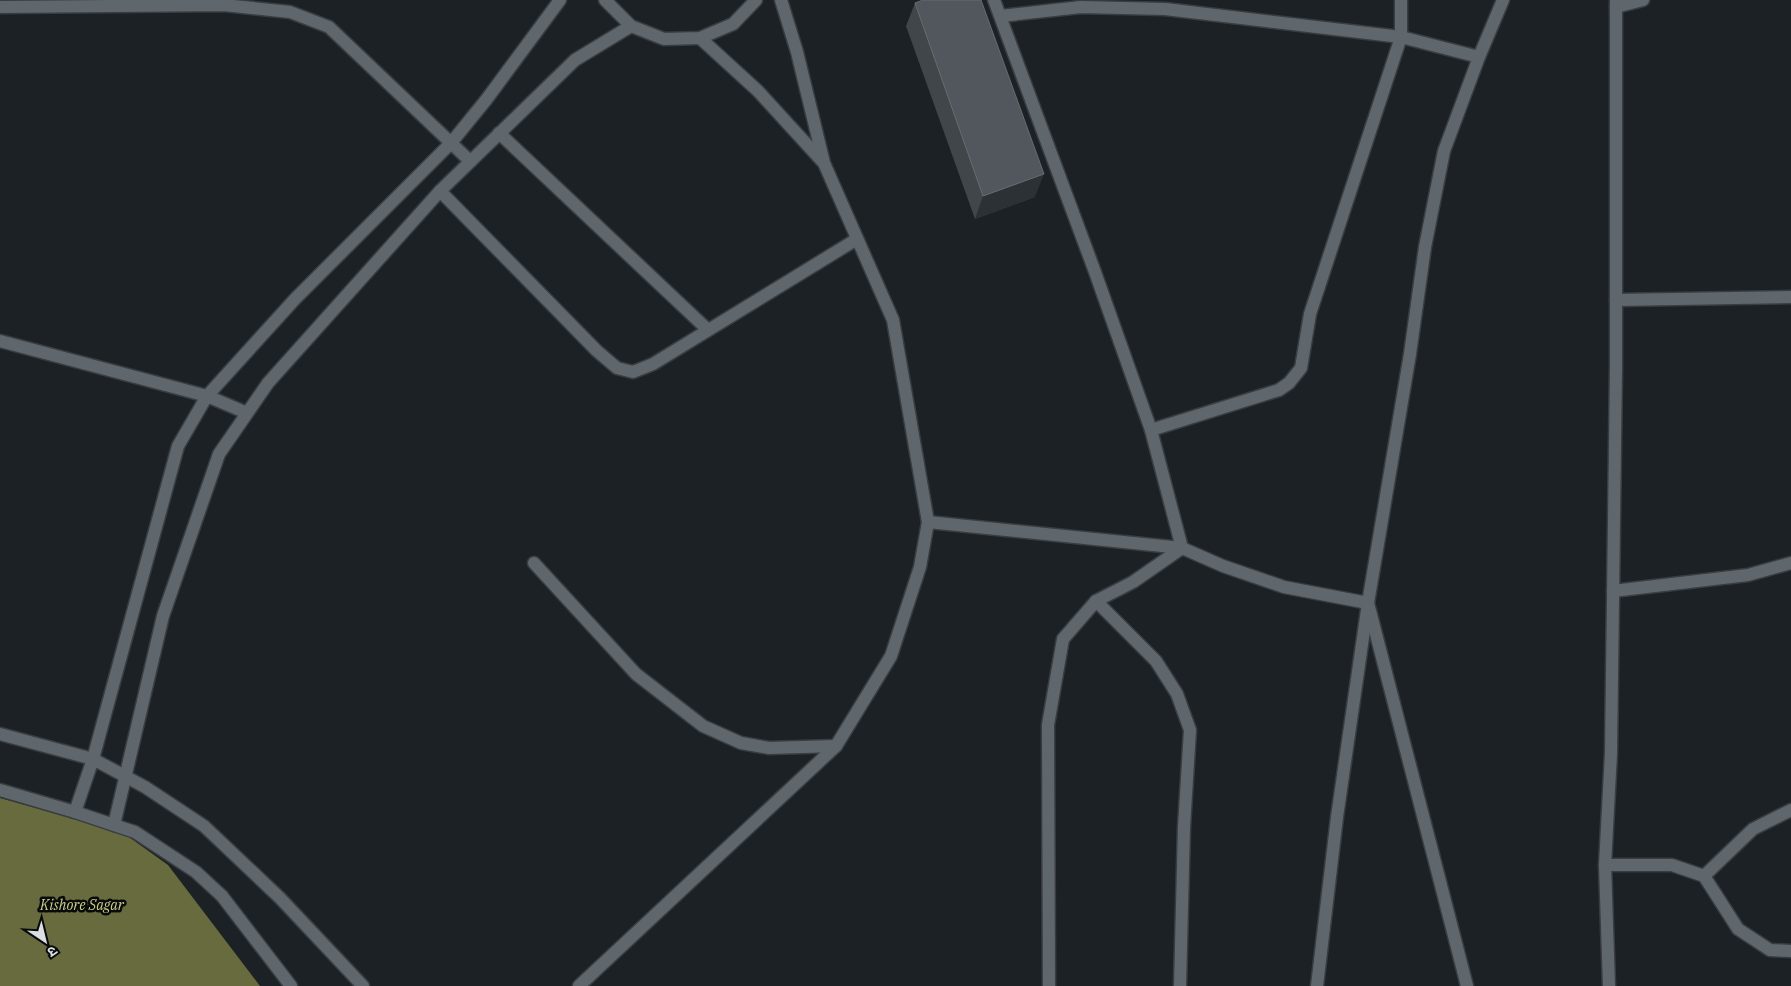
<svg xmlns="http://www.w3.org/2000/svg" width="1791" height="986" font-family="'IBM Plex Serif','Noto Sans Devanagari',serif">
  <style>
    .water { fill: #676b3d }
    .lines { fill: none; stroke-linecap: round; stroke-linejoin: round }
    .minor-casing { stroke: #393d41; stroke-width: 15 }
    .minor { stroke: #60676c; stroke-width: 12 }
    .wall { fill: #41464b }
    .shaded-wall { fill: #2b3135 }
    .building { fill: #51575c; stroke: #676c71 }
    .labels { text-anchor: middle; dominant-baseline: central; stroke-width: 5; stroke-linejoin: round; paint-order: stroke }
    .water-label { font-size: 14px; font-style: italic; fill: #cbd087; stroke: #080a0c }
  </style>
  <rect width="100%" height="100%" fill="#1b2125"/>
  <path class="water" d="M 0,798 L 122,832 L 168,865 L 260,986 L 0,986 Z"/>
  <g class="lines">
    <defs>
      <g id="minor">
        <path d="M 605,0 L 631,26 L 664,39 L 700,38 L 733,24 L 756,0"/>
        <path d="M 994,0 L 1095,272 L 1151,430 L 1182,548 L 1223,566 L 1284,587 L 1368,603 L 1467,986"/>
        <path d="M 0,7 L 224,5 L 290,12 L 329,27 L 470,161"/>
        <path d="M 1616,7 L 1643,0"/>
        <path d="M 1001,16 L 1081,7 L 1165,9 L 1401,37 L 1479,57"/>
        <path d="M 700,38 L 758,91 L 822,161"/>
        <path d="M 499,133 L 708,330"/>
        <path d="M 440,191 L 597,351 L 617,368 L 633,372 L 653,364 L 857,239"/>
        <path d="M 1616,300 L 1791,297"/>
        <path d="M 0,341 L 207,396 L 247,413"/>
        <path d="M 1151,430 L 1279,390 L 1289,383 L 1301,368 L 1310,314 L 1401,37 L 1401,0"/>
        <path d="M 928,522 L 1182,548"/>
        <path d="M 534,563 L 636,674 L 703,726 L 741,743 L 769,748 L 836,746"/>
        <path d="M 1613,591 L 1748,575 L 1791,563"/>
        <path d="M 1096,601 L 1156,661 L 1177,694 L 1190,730 L 1184,827 L 1180,986"/>
        <path d="M 0,734 L 93,759 L 145,787 L 204,826 L 280,898 L 363,986"/>
        <path d="M 0,790 L 75,812 L 135,832 L 196,872 L 222,896 L 291,986"/>
        <path d="M 75,812 L 93,759 L 178,446 L 207,396 L 295,299 L 451,143 L 486,100 L 560,0"/>
        <path d="M 114,825 L 163,616 L 219,454 L 268,383 L 440,191 L 575,60 L 631,26"/>
        <path d="M 1605,865 L 1672,865 L 1704,876 L 1738,929 L 1770,950 L 1791,951"/>
        <path d="M 1704,876 L 1753,829 L 1791,810"/>
        <path d="M 579,986 L 836,746 L 891,656 L 920,567 L 928,522 L 893,320 L 824,163 L 797,52 L 781,0"/>
        <path d="M 1049,986 L 1048,725 L 1063,639 L 1096,601 L 1133,582 L 1182,548"/>
        <path d="M 1317,986 L 1337,817 L 1368,603 L 1410,354 L 1425,247 L 1444,151 L 1479,57 L 1503,0"/>
        <path d="M 1609,986 L 1605,865 L 1611,753 L 1616,367 L 1616,0"/>
      </g>
    </defs>
    <use href="#minor" class="minor-casing"/>
    <use href="#minor" class="minor"/>
  </g>
  <path class="wall" d="M 915,3 L 1035,197 L 975,219 L 906,26 Z"/>
  <path class="shaded-wall" d="M 1044,174 L 1035,197 L 975,219 L 983,196 Z"/>
  <path class="building" d="M 923,0 L 981,0 L 1044,174 L 983,196 L 915,3 Z"/>
  <g class="labels">
    <g class="water-label">
      <text x="82" y="905">Kishore Sagar</text>
    </g>
  </g>
  <g transform="translate(45 941) rotate(145)" stroke="#080a0c" stroke-width="4" paint-order="stroke">
  <path d="M0-4L9 19L0 12L-9 19Z" fill="#dbdfe2"/>
  <text y="-8" font-size="14" font-weight="bold" text-anchor="middle" fill="#dbdfe2">उ</text>
  </g>
</svg>
